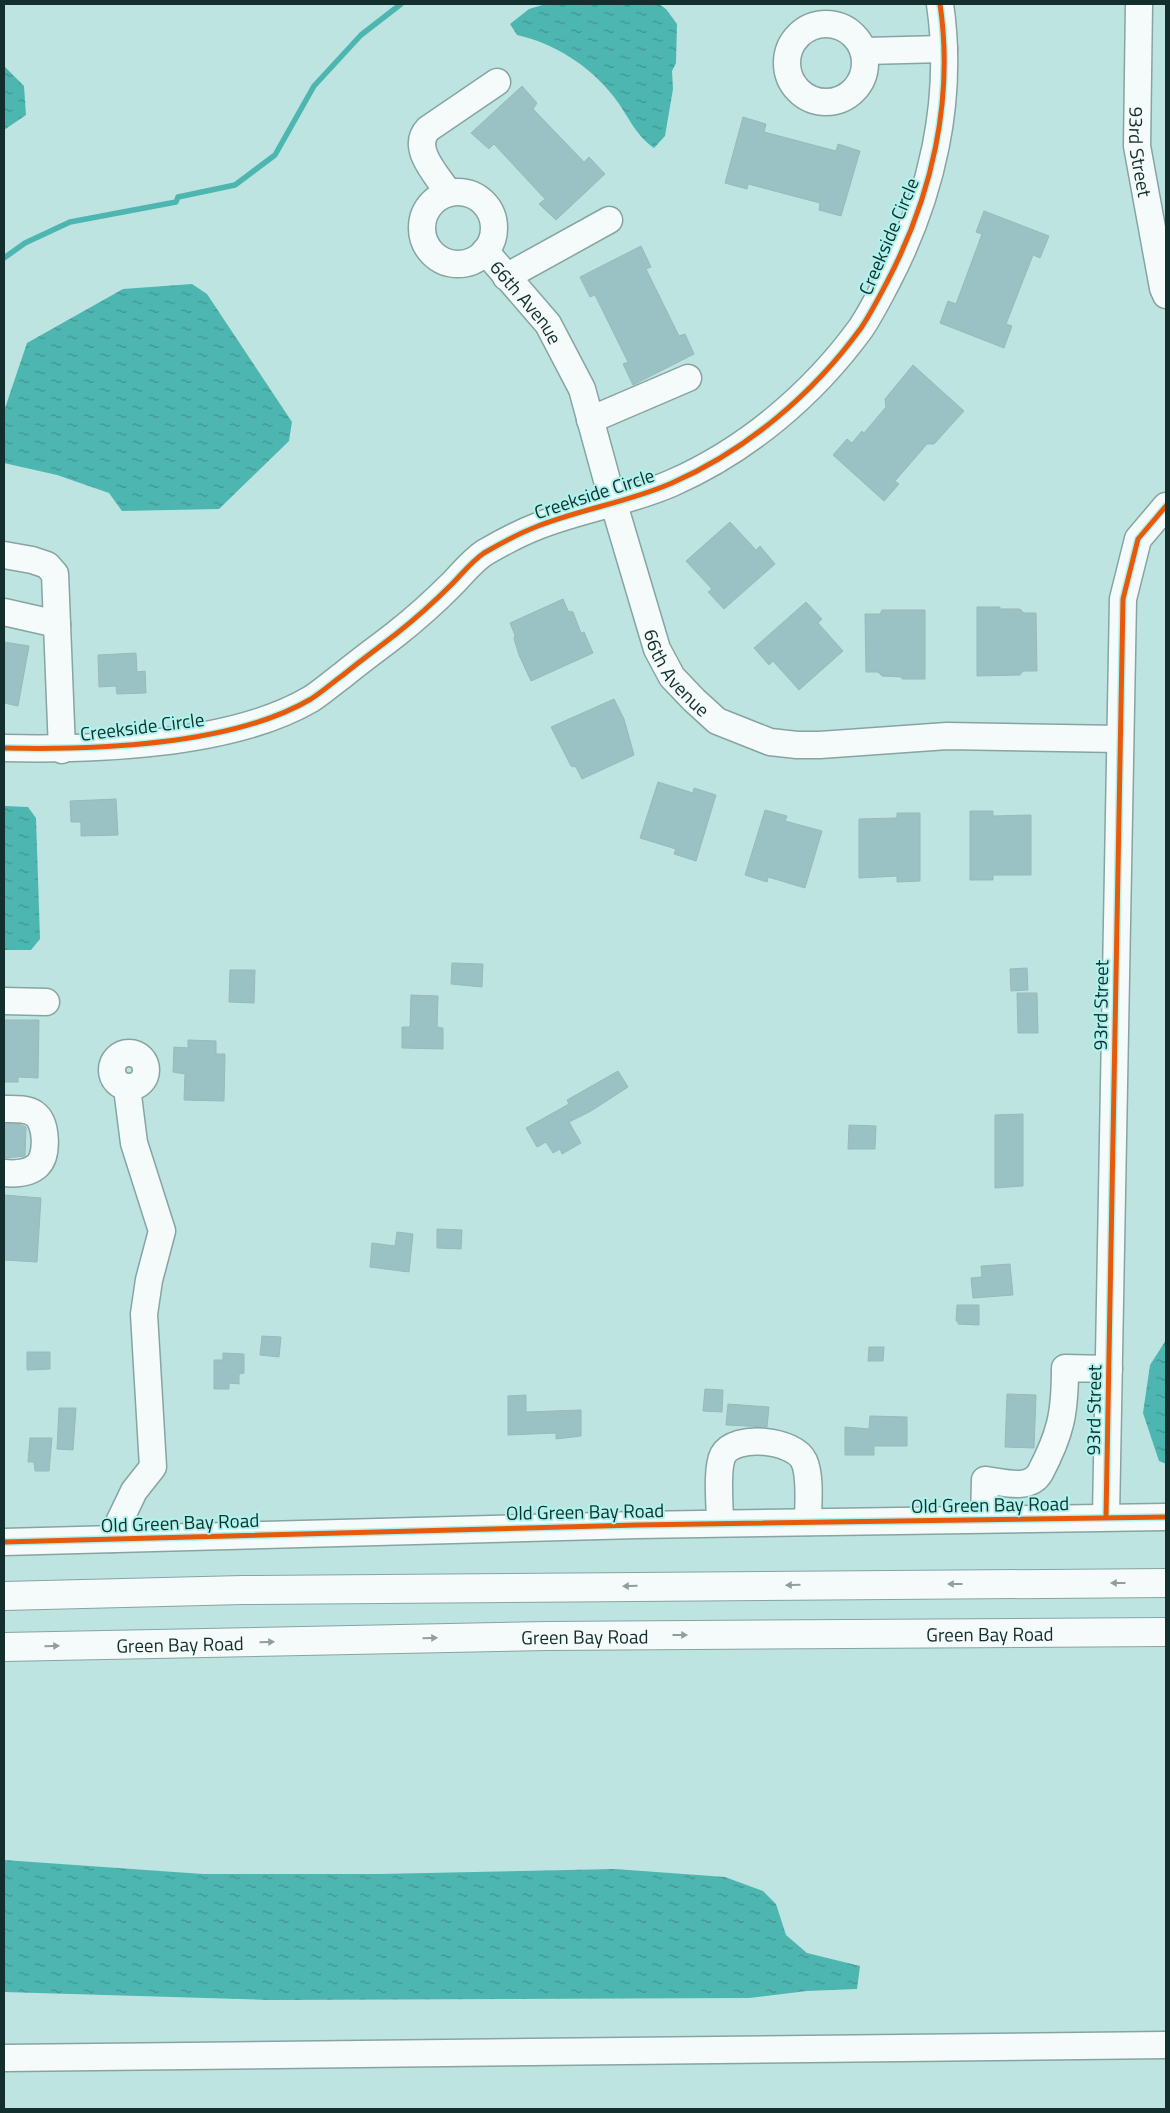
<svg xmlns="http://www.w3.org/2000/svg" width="1170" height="2113" font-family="'Titillium Web',sans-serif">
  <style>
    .water { fill: url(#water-ripples) }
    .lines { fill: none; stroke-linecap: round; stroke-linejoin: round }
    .stream { stroke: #4eb6b0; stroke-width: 5.5 }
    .building { fill: #9ac1c3; stroke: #9ab9b9 }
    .minor-casing { stroke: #86a4a2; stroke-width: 29 }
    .major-casing { stroke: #86a4a2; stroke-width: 30 }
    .minor { stroke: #f5fbfa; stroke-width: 26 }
    .major { stroke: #f5fbfa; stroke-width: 28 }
    .cycleway-casing { stroke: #aef4ee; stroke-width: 8 }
    .cycleway { stroke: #e8590c; stroke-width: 5 }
    .oneway { fill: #8f9f9e }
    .labels { text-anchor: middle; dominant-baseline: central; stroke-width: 4; stroke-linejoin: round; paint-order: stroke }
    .street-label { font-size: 19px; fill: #122f2d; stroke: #aef4ee }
  </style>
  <defs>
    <pattern id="water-ripples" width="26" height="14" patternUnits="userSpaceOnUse" patternTransform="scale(1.25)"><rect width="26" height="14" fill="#4eb6b0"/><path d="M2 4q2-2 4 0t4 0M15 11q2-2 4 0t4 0" fill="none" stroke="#3f9490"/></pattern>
  </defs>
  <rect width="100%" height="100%" fill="#bee4e1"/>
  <g class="water">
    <path d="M 546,4 L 659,4 L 666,9 L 677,24 L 676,63 L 672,71 L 673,89 L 665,136 L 654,148 C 635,135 628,115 614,97 C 590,66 554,43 517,35 L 510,24 L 529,9 Z"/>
    <path d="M 4,66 L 24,86 L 26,115 L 4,130 Z"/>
    <path d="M 192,284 L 207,294 L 292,422 L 289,441 L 219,509 L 122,511 L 109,493 L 57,475 L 4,463 L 4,411 L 27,343 L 123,289 Z"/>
    <path d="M 4,806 L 28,807 L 36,818 L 40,939 L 31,950 L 4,950 Z"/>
    <path d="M 1166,1340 L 1166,1464 L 1159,1461 L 1143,1413 L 1150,1365 Z"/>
    <path d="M 4,1860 L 203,1874 L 379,1874 L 615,1869 L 725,1877 L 763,1891 L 776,1904 L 786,1935 L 807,1953 L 860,1966 L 857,1989 L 807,1991 L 749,1998 L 271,2000 L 4,1992 Z"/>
  </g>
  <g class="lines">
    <path class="stream" d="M 4,258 L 25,243 L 70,222 L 176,202 L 178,197 L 235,185 L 275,155 L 314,86 L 361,35 L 401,4"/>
  </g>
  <g class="building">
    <path d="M 522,86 L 537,103 L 533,109 L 584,162 L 589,157 L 605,174 L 556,220 L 539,204 L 545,199 L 494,144 L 489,149 L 471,133 Z"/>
    <path d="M 743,117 L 766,124 L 764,132 L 836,151 L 838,144 L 860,151 L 841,216 L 819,210 L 820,203 L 748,184 L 747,189 L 725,183 Z"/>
    <path d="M 984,211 L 1049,236 L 1040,258 L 1033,255 L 1006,324 L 1012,326 L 1004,348 L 940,323 L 948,301 L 956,304 L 982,234 L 976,232 Z"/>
    <path d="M 641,246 L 651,267 L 646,269 L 679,336 L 685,334 L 694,354 L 633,385 L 623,364 L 628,362 L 595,295 L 590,297 L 580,277 Z"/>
    <path d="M 913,365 L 964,411 L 934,444 L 927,444 L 895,481 L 899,484 L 884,501 L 833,455 L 847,439 L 852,443 L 862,431 L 864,433 L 886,407 L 885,399 Z"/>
    <path d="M 730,522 L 756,550 L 760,546 L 775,564 L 724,609 L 708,592 L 712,589 L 686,561 Z"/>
    <path d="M 563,599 L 568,611 L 573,612 L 581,633 L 584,632 L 593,653 L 531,681 L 519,655 L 514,639 L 515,635 L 510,623 Z"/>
    <path d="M 806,602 L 822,619 L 818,623 L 843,651 L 799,690 L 773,661 L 769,665 L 754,648 Z"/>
    <path d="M 977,607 L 1000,607 L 1000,609 L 1020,609 L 1024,613 L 1036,613 L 1037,671 L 1023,671 L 1020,675 L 977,676 Z"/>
    <path d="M 882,610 L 925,610 L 925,679 L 902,679 L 902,677 L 882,676 L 878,672 L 866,672 L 865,614 L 880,614 Z"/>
    <path d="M 4,642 L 29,646 L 18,706 L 4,703 Z"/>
    <path d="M 136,653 L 137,672 L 145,671 L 146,693 L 117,694 L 116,686 L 99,687 L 98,655 Z"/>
    <path d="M 614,699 L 624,719 L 634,755 L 582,779 L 576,767 L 571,766 L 551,727 Z"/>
    <path d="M 658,782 L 693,793 L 694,788 L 716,795 L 696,861 L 674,854 L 676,849 L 640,838 Z"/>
    <path d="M 116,799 L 118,835 L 81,836 L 81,822 L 71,822 L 70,801 Z"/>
    <path d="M 765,810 L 787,816 L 785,821 L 822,831 L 805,888 L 768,877 L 767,882 L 745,875 Z"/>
    <path d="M 970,811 L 993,811 L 993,816 L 1031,815 L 1031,875 L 993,875 L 993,880 L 970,880 Z"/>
    <path d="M 897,813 L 920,813 L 920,881 L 897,882 L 897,876 L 859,878 L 859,819 L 897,818 Z"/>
    <path d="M 452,963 L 483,964 L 482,987 L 451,984 Z"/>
    <path d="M 1027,968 L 1028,990 L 1011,991 L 1010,969 Z"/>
    <path d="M 230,970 L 255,970 L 254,1003 L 229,1002 Z"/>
    <path d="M 1017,993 L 1037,993 L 1038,1033 L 1018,1033 Z"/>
    <path d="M 411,995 L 438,996 L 437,1027 L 443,1028 L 443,1049 L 402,1048 L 402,1027 L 410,1027 Z"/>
    <path d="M 4,1020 L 39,1020 L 38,1078 L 18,1077 L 18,1082 L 4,1082 Z"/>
    <path d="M 188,1040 L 216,1041 L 216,1054 L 225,1054 L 224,1101 L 184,1100 L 185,1074 L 173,1072 L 174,1047 L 188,1048 Z"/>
    <path d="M 618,1071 L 628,1087 L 591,1111 L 569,1122 L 581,1143 L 562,1154 L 560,1149 L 553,1153 L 546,1142 L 537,1147 L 526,1128 L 569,1104 L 567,1100 Z"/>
    <path d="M 1023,1114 L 1023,1186 L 995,1188 L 995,1115 Z"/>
    <path d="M 4,1124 L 18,1124 L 26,1127 L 25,1156 L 4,1158 Z"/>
    <path d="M 849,1125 L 876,1126 L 875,1149 L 848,1149 Z"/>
    <path d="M 4,1195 L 41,1198 L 37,1262 L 4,1260 Z"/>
    <path d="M 437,1229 L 462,1230 L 461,1249 L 437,1248 Z"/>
    <path d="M 397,1232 L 413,1234 L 409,1272 L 370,1267 L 372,1243 L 395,1246 Z"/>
    <path d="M 1010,1264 L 1013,1295 L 973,1298 L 971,1278 L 982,1277 L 981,1266 Z"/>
    <path d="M 957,1305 L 979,1305 L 979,1325 L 958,1324 L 958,1321 L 956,1321 Z"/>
    <path d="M 262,1336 L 281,1337 L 279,1357 L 260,1355 Z"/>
    <path d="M 869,1347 L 884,1347 L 883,1361 L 868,1361 Z"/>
    <path d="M 27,1352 L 50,1352 L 50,1369 L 27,1370 Z"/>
    <path d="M 223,1353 L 244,1354 L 244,1373 L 239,1374 L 239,1384 L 229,1383 L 229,1389 L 214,1389 L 214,1360 L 223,1360 Z"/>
    <path d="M 705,1389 L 723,1390 L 722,1412 L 703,1411 Z"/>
    <path d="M 1007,1394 L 1036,1395 L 1034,1448 L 1005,1447 Z"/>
    <path d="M 526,1395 L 526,1412 L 581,1410 L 581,1436 L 556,1439 L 556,1433 L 508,1435 L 508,1396 Z"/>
    <path d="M 728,1404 L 769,1407 L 767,1427 L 726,1425 Z"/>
    <path d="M 59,1408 L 76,1408 L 73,1450 L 57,1449 Z"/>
    <path d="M 870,1416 L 907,1417 L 907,1446 L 874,1446 L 874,1455 L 845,1455 L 845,1427 L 869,1429 Z"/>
    <path d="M 30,1438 L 52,1438 L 49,1471 L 35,1471 L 34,1462 L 28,1462 Z"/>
  </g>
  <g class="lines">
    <defs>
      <g id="minor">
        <path id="s1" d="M 1139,4 L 1137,146 L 1163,288 L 1166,295"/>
        <circle cx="826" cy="63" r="39"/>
        <path d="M 865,51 L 944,49"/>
        <circle cx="458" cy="228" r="36"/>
        <path d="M 448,192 C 437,175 410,148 428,129 L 497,82"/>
        <path id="s2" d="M 485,251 L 548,324 L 582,389 L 608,484 L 657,649 L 672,677 L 694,700 L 717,721 L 770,742 L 797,745 L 820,745 L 947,736 L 1120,739"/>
        <path d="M 506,277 L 609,220"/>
        <path d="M 590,420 L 688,378"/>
        <path d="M 4,555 L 32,560 L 47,565 L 55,574 L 62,750"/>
        <path d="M 4,612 L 57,624"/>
        <path d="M 4,748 C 95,750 231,746 311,699 C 322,692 332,683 343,675 C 360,661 378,648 396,634 C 415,619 433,603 451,585 C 461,575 472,561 484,553 C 501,543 520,533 538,526 C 581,509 629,502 672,483 C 747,450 813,394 861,328 C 871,313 879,297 887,282 C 932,196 954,100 940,4"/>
        <path d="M 4,1001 L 46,1002"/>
        <circle cx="129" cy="1070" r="17"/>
        <path d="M 4,1109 C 13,1109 27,1108 35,1114 C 47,1123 48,1155 38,1165 C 29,1174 15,1174 4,1173"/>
        <path d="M 1106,1517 L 1123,599 L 1138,539 L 1166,506"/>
        <path d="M 984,1519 L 985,1480 C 1003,1482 1029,1491 1040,1473 C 1061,1433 1065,1413 1065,1368 L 1109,1369"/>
        <path d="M 720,1523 C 720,1506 716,1469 723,1455 C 735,1433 795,1440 804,1461 C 811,1476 808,1505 808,1522"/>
        <path d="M 111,1539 L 134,1491 L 153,1467 L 144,1314 L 149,1280 L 162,1231 L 134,1143 L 127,1088"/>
        <path d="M 4,1542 L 637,1525 L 1166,1517"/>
        <path d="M 4,2058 L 1166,2045"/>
      </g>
      <g id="major">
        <path d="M 4,1596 L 243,1590 L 1166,1583"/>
        <path id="s3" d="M 4,1647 L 547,1636 L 1166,1632"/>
      </g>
    </defs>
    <use href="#minor" class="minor-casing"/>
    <use href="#major" class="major-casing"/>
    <use href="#minor" class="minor"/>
    <use href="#major" class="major"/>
    <defs>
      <g id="cycleway">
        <path d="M 4,748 C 95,750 231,746 311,699 C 322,692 332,683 343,675 C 360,661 378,648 396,634 C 415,619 433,603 451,585 C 461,575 472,561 484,553 C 501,543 520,533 538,526 C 581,509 629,502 672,483 C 747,450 813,394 861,328 C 871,313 879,297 887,282 C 932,196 954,100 940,4"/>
        <path d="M 1106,1517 L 1123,599 L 1138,539 L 1166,506"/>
        <path d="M 4,1542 L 637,1525 L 1166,1517"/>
      </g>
    </defs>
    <use href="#cycleway" class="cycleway-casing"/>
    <use href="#cycleway" class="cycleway"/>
  </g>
  <defs><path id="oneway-solid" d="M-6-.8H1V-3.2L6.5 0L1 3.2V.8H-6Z" transform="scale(1.25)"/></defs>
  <g class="oneway">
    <use href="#oneway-solid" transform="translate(1118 1583) rotate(180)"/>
    <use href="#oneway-solid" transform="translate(955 1584) rotate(180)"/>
    <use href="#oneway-solid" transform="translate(793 1585) rotate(179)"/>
    <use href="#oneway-solid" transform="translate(630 1586) rotate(179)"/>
    <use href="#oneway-solid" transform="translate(680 1635)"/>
    <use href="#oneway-solid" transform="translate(430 1638) rotate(-1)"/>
    <use href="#oneway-solid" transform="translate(267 1642) rotate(-1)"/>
    <use href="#oneway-solid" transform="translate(52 1646) rotate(-1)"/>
  </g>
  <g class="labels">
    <g class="street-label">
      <text stroke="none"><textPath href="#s1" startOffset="148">93rd Street</textPath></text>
      <text transform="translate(888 236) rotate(-67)">Creekside Circle</text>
      <text stroke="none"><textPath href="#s2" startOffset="66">66th Avenue</textPath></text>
      <text transform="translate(594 493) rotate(-18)">Creekside Circle</text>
      <text stroke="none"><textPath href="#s2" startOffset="471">66th Avenue</textPath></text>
      <text transform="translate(142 726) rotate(-7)">Creekside Circle</text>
      <text transform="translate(1100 1005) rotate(-89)">93rd Street</text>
      <text transform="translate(1093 1410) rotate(-89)">93rd Street</text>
      <text transform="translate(990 1504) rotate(-1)">Old Green Bay Road</text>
      <text transform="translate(585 1511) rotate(-1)">Old Green Bay Road</text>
      <text transform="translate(180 1522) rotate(-2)">Old Green Bay Road</text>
      <text stroke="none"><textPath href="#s3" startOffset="986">Green Bay Road</textPath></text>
      <text stroke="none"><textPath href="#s3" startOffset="581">Green Bay Road</textPath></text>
      <text stroke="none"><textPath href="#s3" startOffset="176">Green Bay Road</textPath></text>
    </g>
  </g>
  <rect width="1170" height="2113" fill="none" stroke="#122f2d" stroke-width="10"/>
</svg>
